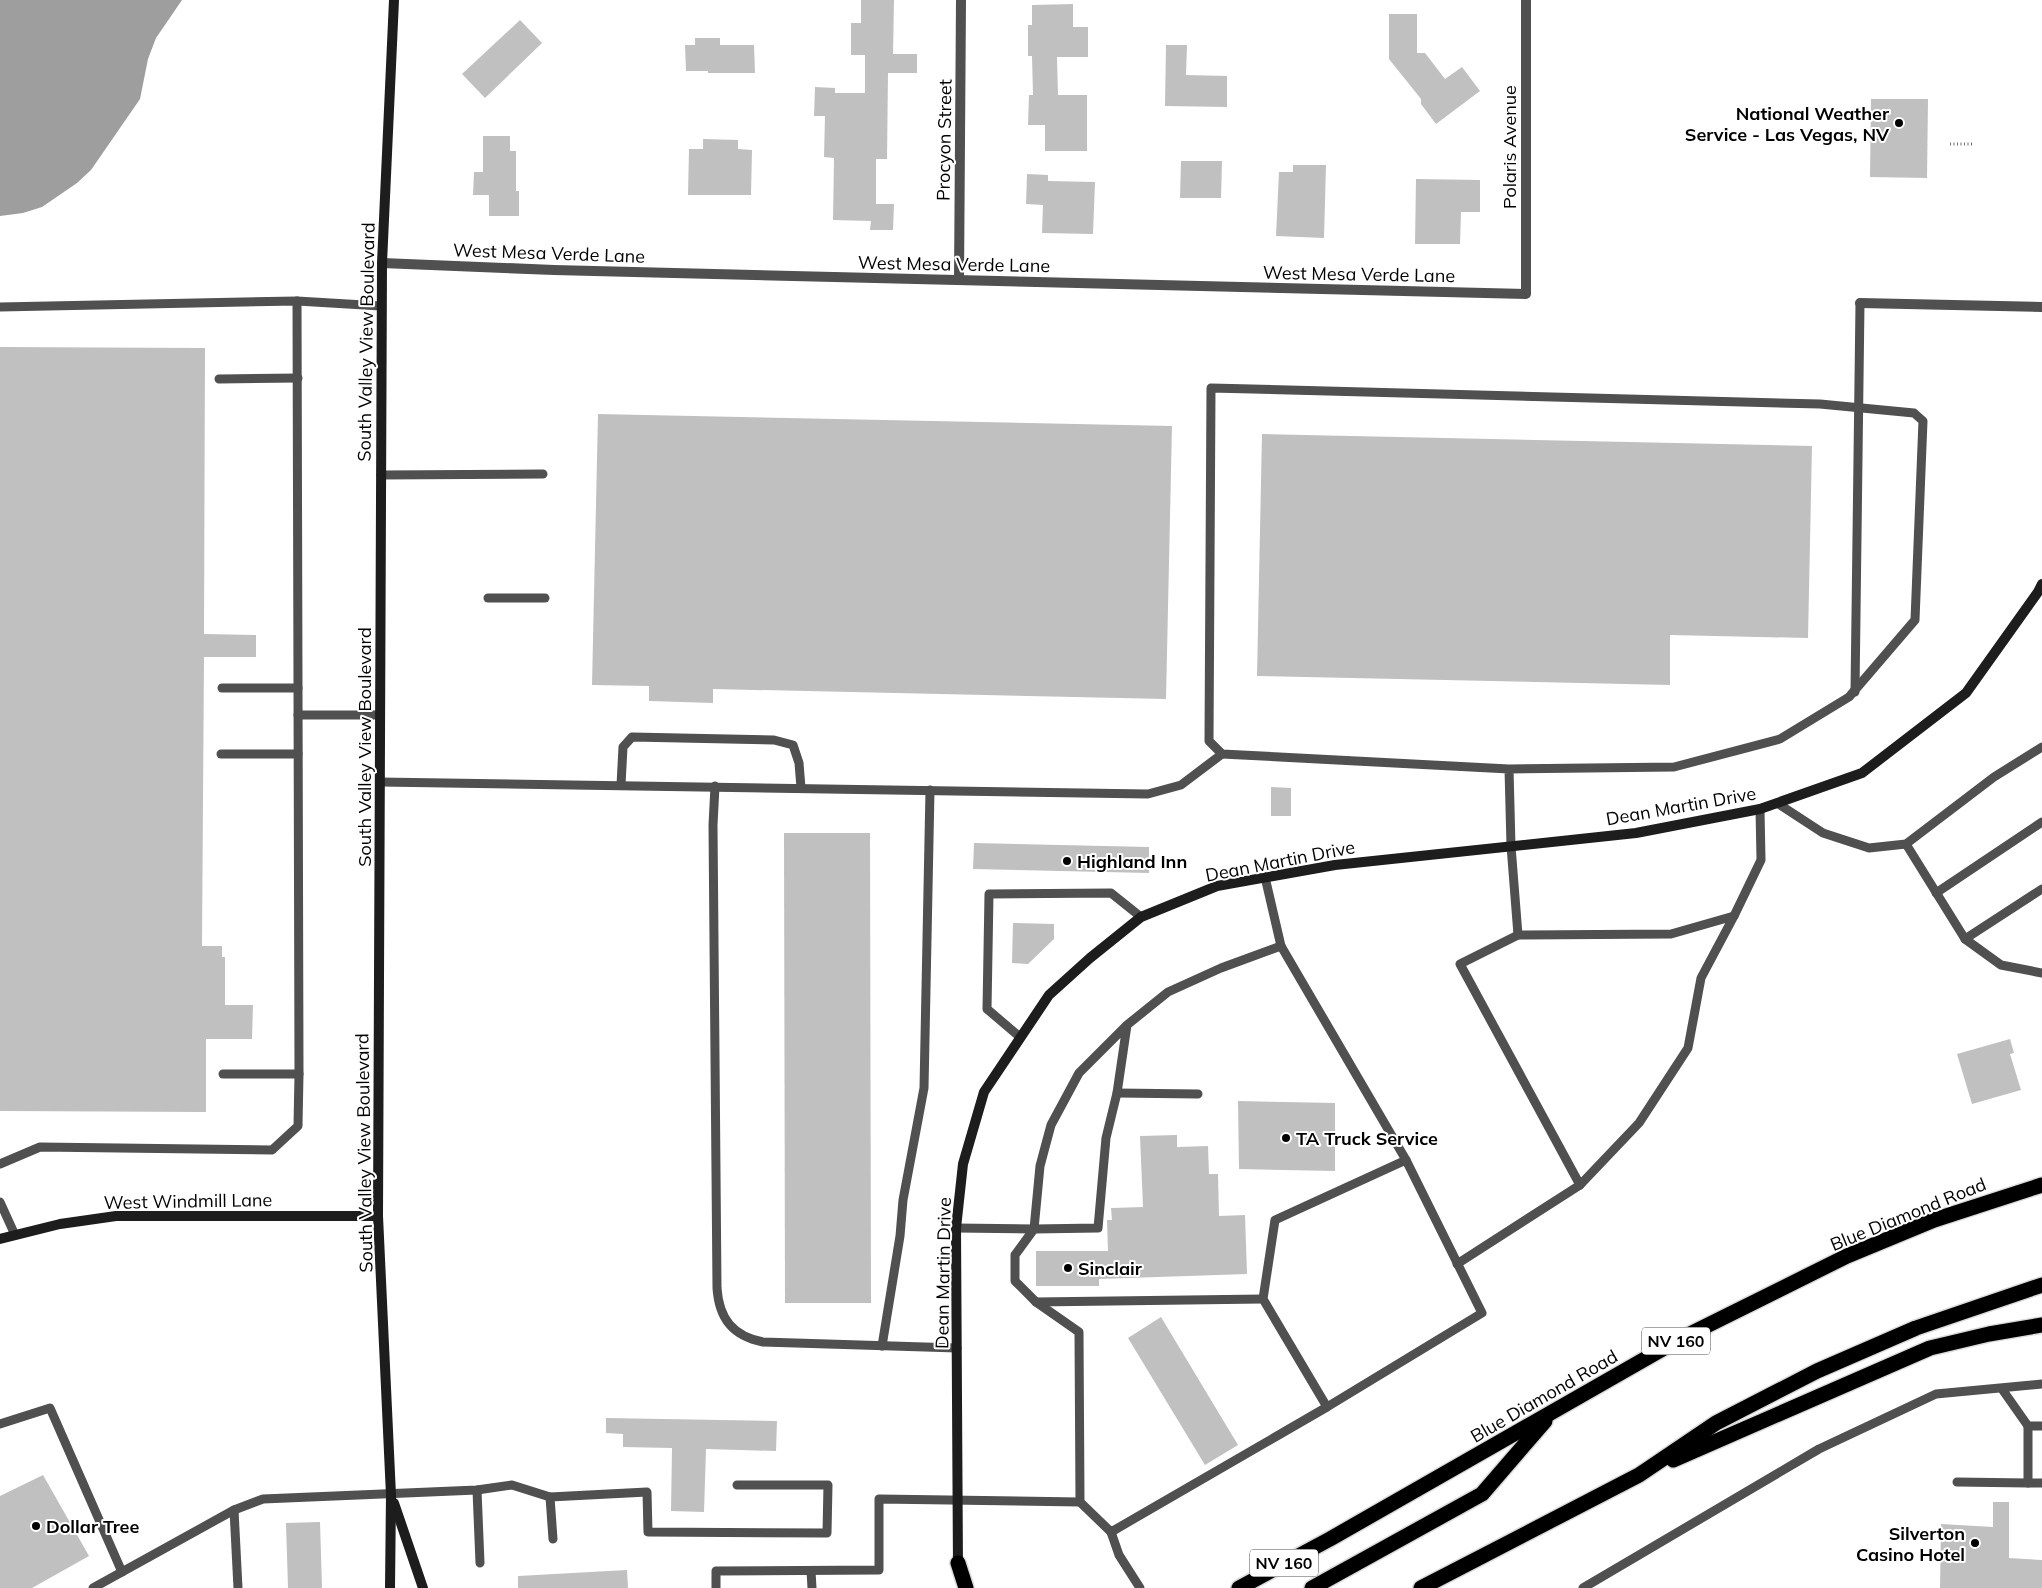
<svg xmlns="http://www.w3.org/2000/svg" width="2042" height="1588" font-family="Mulish,sans-serif">
  <style>
    .water { fill: #9e9e9e }
    .building { fill: #c0c0c0 }
    .lines { fill: none; stroke-linecap: round; stroke-linejoin: round }
    .highway-casing { stroke: #dbdbdb; stroke-width: 18 }
    .path { stroke: #727272; stroke-width: 3; stroke-dasharray: 1 2.5; stroke-linecap: butt }
    .lane { stroke: #505050; stroke-width: 9 }
    .street { stroke: #505050; stroke-width: 10 }
    .secondary { stroke: #1d1d1d; stroke-width: 10 }
    .highway { stroke: #000; stroke-width: 15 }
    .poi-dot { fill: #000; stroke: #fff; stroke-width: 2 }
    .labels { text-anchor: middle; dominant-baseline: central; stroke-width: 4; stroke-linejoin: round; paint-order: stroke }
    .shield { fill: #fff; stroke: #4c4c4c; stroke-width: 1 }
    .shield-label { font-size: 16px; font-weight: bold; fill: #000 }
    .poi-label { font-size: 18px; font-weight: bold; fill: #000; stroke: #fff; text-anchor: start }
    .street-label { font-size: 18px; fill: #000; stroke: #fff }
  </style>
  <rect width="100%" height="100%" fill="#fff"/>
  <path class="water" d="M 0,0 L 182,0 L 156,38 L 148,59 L 140,99 L 91,170 L 77,183 L 42,207 L 23,213 L 0,216 Z"/>
  <g class="building">
    <path d="M 861,0 L 894,0 L 893,54 L 917,54 L 917,73 L 888,73 L 887,159 L 876,159 L 876,204 L 894,204 L 893,230 L 870,230 L 871,221 L 833,220 L 834,158 L 824,157 L 825,116 L 814,116 L 815,87 L 835,88 L 835,93 L 865,93 L 865,55 L 851,55 L 851,23 L 861,23 Z"/>
    <path d="M 1073,4 L 1073,27 L 1088,27 L 1088,57 L 1057,57 L 1058,95 L 1087,95 L 1087,151 L 1045,151 L 1045,125 L 1028,125 L 1029,95 L 1033,95 L 1032,56 L 1028,56 L 1028,25 L 1032,25 L 1032,5 Z"/>
    <path d="M 1389,14 L 1417,14 L 1417,53 L 1425,53 L 1445,79 L 1462,67 L 1480,91 L 1436,124 L 1421,104 L 1421,99 L 1389,59 Z"/>
    <path d="M 520,20 L 542,43 L 485,98 L 462,74 Z"/>
    <path d="M 695,38 L 720,38 L 720,45 L 754,45 L 755,73 L 708,73 L 708,71 L 686,71 L 685,45 L 695,45 Z"/>
    <path d="M 1166,45 L 1187,45 L 1186,75 L 1227,76 L 1227,107 L 1165,106 Z"/>
    <path d="M 1871,99 L 1928,99 L 1927,178 L 1870,177 Z"/>
    <path d="M 483,136 L 510,136 L 510,151 L 516,151 L 516,191 L 519,191 L 519,216 L 489,216 L 489,195 L 473,195 L 474,172 L 483,172 Z"/>
    <path d="M 703,139 L 738,140 L 738,149 L 752,150 L 751,195 L 688,195 L 689,149 L 703,149 Z"/>
    <path d="M 1181,161 L 1222,161 L 1221,198 L 1180,198 Z"/>
    <path d="M 1293,165 L 1326,165 L 1324,238 L 1276,236 L 1279,172 L 1293,172 Z"/>
    <path d="M 1027,174 L 1048,175 L 1048,181 L 1095,182 L 1093,234 L 1042,233 L 1043,205 L 1026,204 Z"/>
    <path d="M 1416,179 L 1480,180 L 1480,212 L 1461,212 L 1460,244 L 1415,244 Z"/>
    <path d="M 0,347 L 205,348 L 204,634 L 256,635 L 256,657 L 204,657 L 202,946 L 222,946 L 222,957 L 225,957 L 225,1005 L 253,1005 L 252,1039 L 206,1039 L 206,1112 L 0,1111 Z"/>
    <path d="M 598,414 L 1172,426 L 1166,699 L 713,689 L 713,703 L 649,701 L 649,686 L 592,685 Z"/>
    <path d="M 1262,434 L 1812,446 L 1808,638 L 1670,635 L 1670,685 L 1257,676 Z"/>
    <path d="M 1271,787 L 1291,788 L 1291,816 L 1271,816 Z"/>
    <path d="M 784,833 L 870,833 L 871,1303 L 785,1303 Z"/>
    <path d="M 974,843 L 1149,847 L 1149,873 L 973,869 Z"/>
    <path d="M 1013,923 L 1054,924 L 1054,939 L 1028,964 L 1012,963 Z"/>
    <path d="M 2010,1039 L 2014,1053 L 2010,1054 L 2021,1090 L 1972,1104 L 1957,1054 Z"/>
    <path d="M 1238,1101 L 1335,1103 L 1335,1171 L 1239,1169 Z"/>
    <path d="M 1177,1135 L 1177,1147 L 1208,1146 L 1209,1174 L 1218,1174 L 1219,1216 L 1245,1215 L 1247,1274 L 1099,1279 L 1099,1286 L 1036,1286 L 1036,1251 L 1108,1251 L 1107,1220 L 1112,1220 L 1111,1208 L 1143,1207 L 1140,1136 Z"/>
    <path d="M 1161,1317 L 1238,1445 L 1205,1465 L 1128,1338 Z"/>
    <path d="M 606,1418 L 777,1421 L 776,1451 L 706,1449 L 704,1512 L 671,1511 L 672,1448 L 623,1447 L 623,1434 L 606,1433 Z"/>
    <path d="M 43,1475 L 89,1556 L 32,1588 L 0,1588 L 0,1496 Z"/>
    <path d="M 1993,1502 L 2009,1502 L 2009,1558 L 2042,1560 L 2042,1588 L 1940,1588 L 1941,1524 L 1993,1527 Z"/>
    <path d="M 320,1522 L 322,1588 L 288,1588 L 286,1523 Z"/>
    <path d="M 627,1570 L 628,1588 L 518,1588 L 518,1576 Z"/>
  </g>
  <g class="lines">
    <defs>
      <g id="highway">
        <path d="M 1673,1460 L 1930,1348 L 1989,1334 L 2042,1325"/>
        <path d="M 958,1563 L 966,1588"/>
        <path d="M 1239,1588 L 1330,1539 L 1680,1339 L 1847,1256 L 1934,1220 L 2042,1185"/>
        <path d="M 1312,1588 L 1482,1494 L 1545,1421"/>
        <path d="M 1421,1588 L 1639,1475 L 1716,1423 L 1817,1371 L 1916,1328 L 2042,1285"/>
      </g>
    </defs>
    <use href="#highway" class="highway-casing"/>
    <path class="path" d="M 1950,144 L 1974,144"/>
    <g class="lane">
      <path d="M 297,301 L 381,306"/>
      <path d="M 0,307 L 297,301 L 299,1074 L 298,1126 L 272,1150 L 40,1147 L 0,1164"/>
      <path d="M 219,379 L 298,378"/>
      <path d="M 381,475 L 543,474"/>
      <path d="M 488,598 L 545,598"/>
      <path d="M 222,688 L 298,688"/>
      <path d="M 1855,692 L 1860,303"/>
      <path d="M 298,715 L 380,715"/>
      <path d="M 221,754 L 298,754"/>
      <path d="M 1509,769 L 1222,754 L 1209,741 L 1211,388 L 1820,404 L 1914,413 L 1923,421 L 1915,620 L 1849,697 L 1780,739 L 1674,767 L 1509,769 L 1511,846 L 1518,935 L 1671,934 L 1734,916"/>
      <path d="M 380,782 L 1148,794 L 1181,785 L 1222,754"/>
      <path d="M 621,785 L 623,747 L 632,737 L 774,740 L 793,745 L 799,763 L 801,788"/>
      <path d="M 715,786 L 713,825 L 717,1288 C 719,1319 733,1336 763,1342 L 957,1348"/>
      <path d="M 1777,803 L 1823,833 L 1869,848 L 1906,844 L 1994,777 L 2042,747"/>
      <path d="M 1906,844 L 1965,939 L 2001,965 L 2042,973"/>
      <path d="M 1936,893 L 2042,822"/>
      <path d="M 1518,935 L 1460,964 L 1580,1185"/>
      <path d="M 1965,939 L 2042,889"/>
      <path d="M 1127,1025 L 1117,1093 L 1106,1138 L 1098,1228 L 1034,1229 L 1040,1166 L 1051,1125 L 1079,1073 L 1127,1025 L 1168,992 L 1221,968 L 1281,946 L 1265,877"/>
      <path d="M 1020,1037 L 987,1009 L 989,894 L 1111,893 L 1141,917"/>
      <path d="M 223,1074 L 299,1074"/>
      <path d="M 1117,1093 L 1198,1094"/>
      <path d="M 0,1202 L 15,1235"/>
      <path d="M 956,1228 L 1034,1229"/>
      <path d="M 1034,1229 L 1015,1255 L 1015,1281 L 1036,1302 L 1079,1332 L 1080,1502 L 1111,1532 L 1327,1407 L 1263,1299 L 1275,1220 L 1406,1160 L 1281,946"/>
      <path d="M 1457,1264 L 1580,1185 L 1639,1123 L 1688,1048 L 1701,978 L 1734,916 L 1761,860 L 1760,809"/>
      <path d="M 1036,1302 L 1263,1299"/>
      <path d="M 882,1346 L 900,1236 L 903,1200 L 924,1088 L 930,790"/>
      <path d="M 2002,1389 L 2028,1426 L 2042,1426"/>
      <path d="M 1327,1407 L 1482,1313 L 1406,1160"/>
      <path d="M 0,1424 L 50,1408 L 122,1572"/>
      <path d="M 2028,1426 L 2028,1483 L 2042,1483"/>
      <path d="M 1957,1482 L 2028,1483"/>
      <path d="M 477,1490 L 480,1563"/>
      <path d="M 550,1497 L 553,1539"/>
      <path d="M 234,1510 L 238,1588"/>
      <path d="M 1111,1532 L 1119,1555 L 1140,1588"/>
      <path d="M 811,1571 L 812,1588"/>
      <path d="M 93,1588 L 234,1510 L 263,1499 L 477,1490 L 512,1485 L 550,1497 L 647,1492 L 648,1532 L 827,1533 L 828,1485 L 737,1485"/>
      <path d="M 716,1588 L 716,1571 L 879,1570 L 879,1499 L 1080,1502"/>
      <path d="M 1583,1588 L 1819,1449 L 1936,1394 L 2042,1384"/>
    </g>
    <g class="street">
      <path d="M 382,263 L 554,270 L 1526,294 L 1526,0"/>
      <path d="M 959,280 L 961,0"/>
      <path d="M 1860,303 L 2042,307"/>
    </g>
    <g class="secondary">
      <path d="M 0,1239 L 60,1224 L 116,1216 L 378,1216"/>
      <path d="M 394,1503 L 423,1588"/>
      <path d="M 958,1570 L 956,1228 L 963,1164 L 984,1092 L 1049,995 L 1090,958 L 1141,917 L 1217,886 L 1335,865 L 1636,833 L 1760,809 L 1862,773 L 1966,693 L 2038,592 L 2042,584"/>
      <path d="M 390,1588 L 391,1495 L 378,1216 L 382,263 L 394,0"/>
    </g>
    <use href="#highway" class="highway"/>
  </g>
  <g class="poi-dot">
    <circle cx="1899" cy="123" r="5"/>
    <circle cx="1067" cy="861" r="5"/>
    <circle cx="1286" cy="1138" r="5"/>
    <circle cx="1068" cy="1268" r="5"/>
    <circle cx="36" cy="1526" r="5"/>
    <circle cx="1975" cy="1543" r="5"/>
  </g>
  <g class="labels">
    <g class="shield">
      <rect x="1642" y="1327.5" width="68" height="27" rx="4"/>
      <rect x="1250" y="1549.5" width="68" height="27" rx="4"/>
    </g>
    <g class="shield-label">
      <text x="1676" y="1341">NV 160</text>
      <text x="1284" y="1563">NV 160</text>
    </g>
    <g class="poi-label">
      <text x="1889" y="113" text-anchor="end">National Weather<tspan x="1889" dy="21">Service - Las Vegas, NV</tspan></text>
      <text x="1077" y="861">Highland Inn</text>
      <text x="1296" y="1138">TA Truck Service</text>
      <text x="1078" y="1268">Sinclair</text>
      <text x="46" y="1526">Dollar Tree</text>
      <text x="1965" y="1533" text-anchor="end">Silverton<tspan x="1965" dy="21">Casino Hotel</tspan></text>
    </g>
    <g class="street-label">
      <text transform="translate(944 140) rotate(-89)">Procyon Street</text>
      <text transform="translate(1509 147) rotate(-90)">Polaris Avenue</text>
      <text transform="translate(549 253) rotate(2)">West Mesa Verde Lane</text>
      <text transform="translate(954 264) rotate(1)">West Mesa Verde Lane</text>
      <text transform="translate(1359 274) rotate(1)">West Mesa Verde Lane</text>
      <text transform="translate(366 342) rotate(-89)">South Valley View Boulevard</text>
      <text transform="translate(364 747) rotate(-90)">South Valley View Boulevard</text>
      <text transform="translate(1681 806) rotate(-10)">Dean Martin Drive</text>
      <text transform="translate(1280 861) rotate(-11)">Dean Martin Drive</text>
      <text transform="translate(364 1153) rotate(-91)">South Valley View Boulevard</text>
      <text transform="translate(188 1201) rotate(-1)">West Windmill Lane</text>
      <text transform="translate(1908 1214) rotate(-22)">Blue Diamond Road</text>
      <text transform="translate(943 1273) rotate(-89)">Dean Martin Drive</text>
      <text transform="translate(1544 1396) rotate(-30)">Blue Diamond Road</text>
    </g>
  </g>
</svg>
